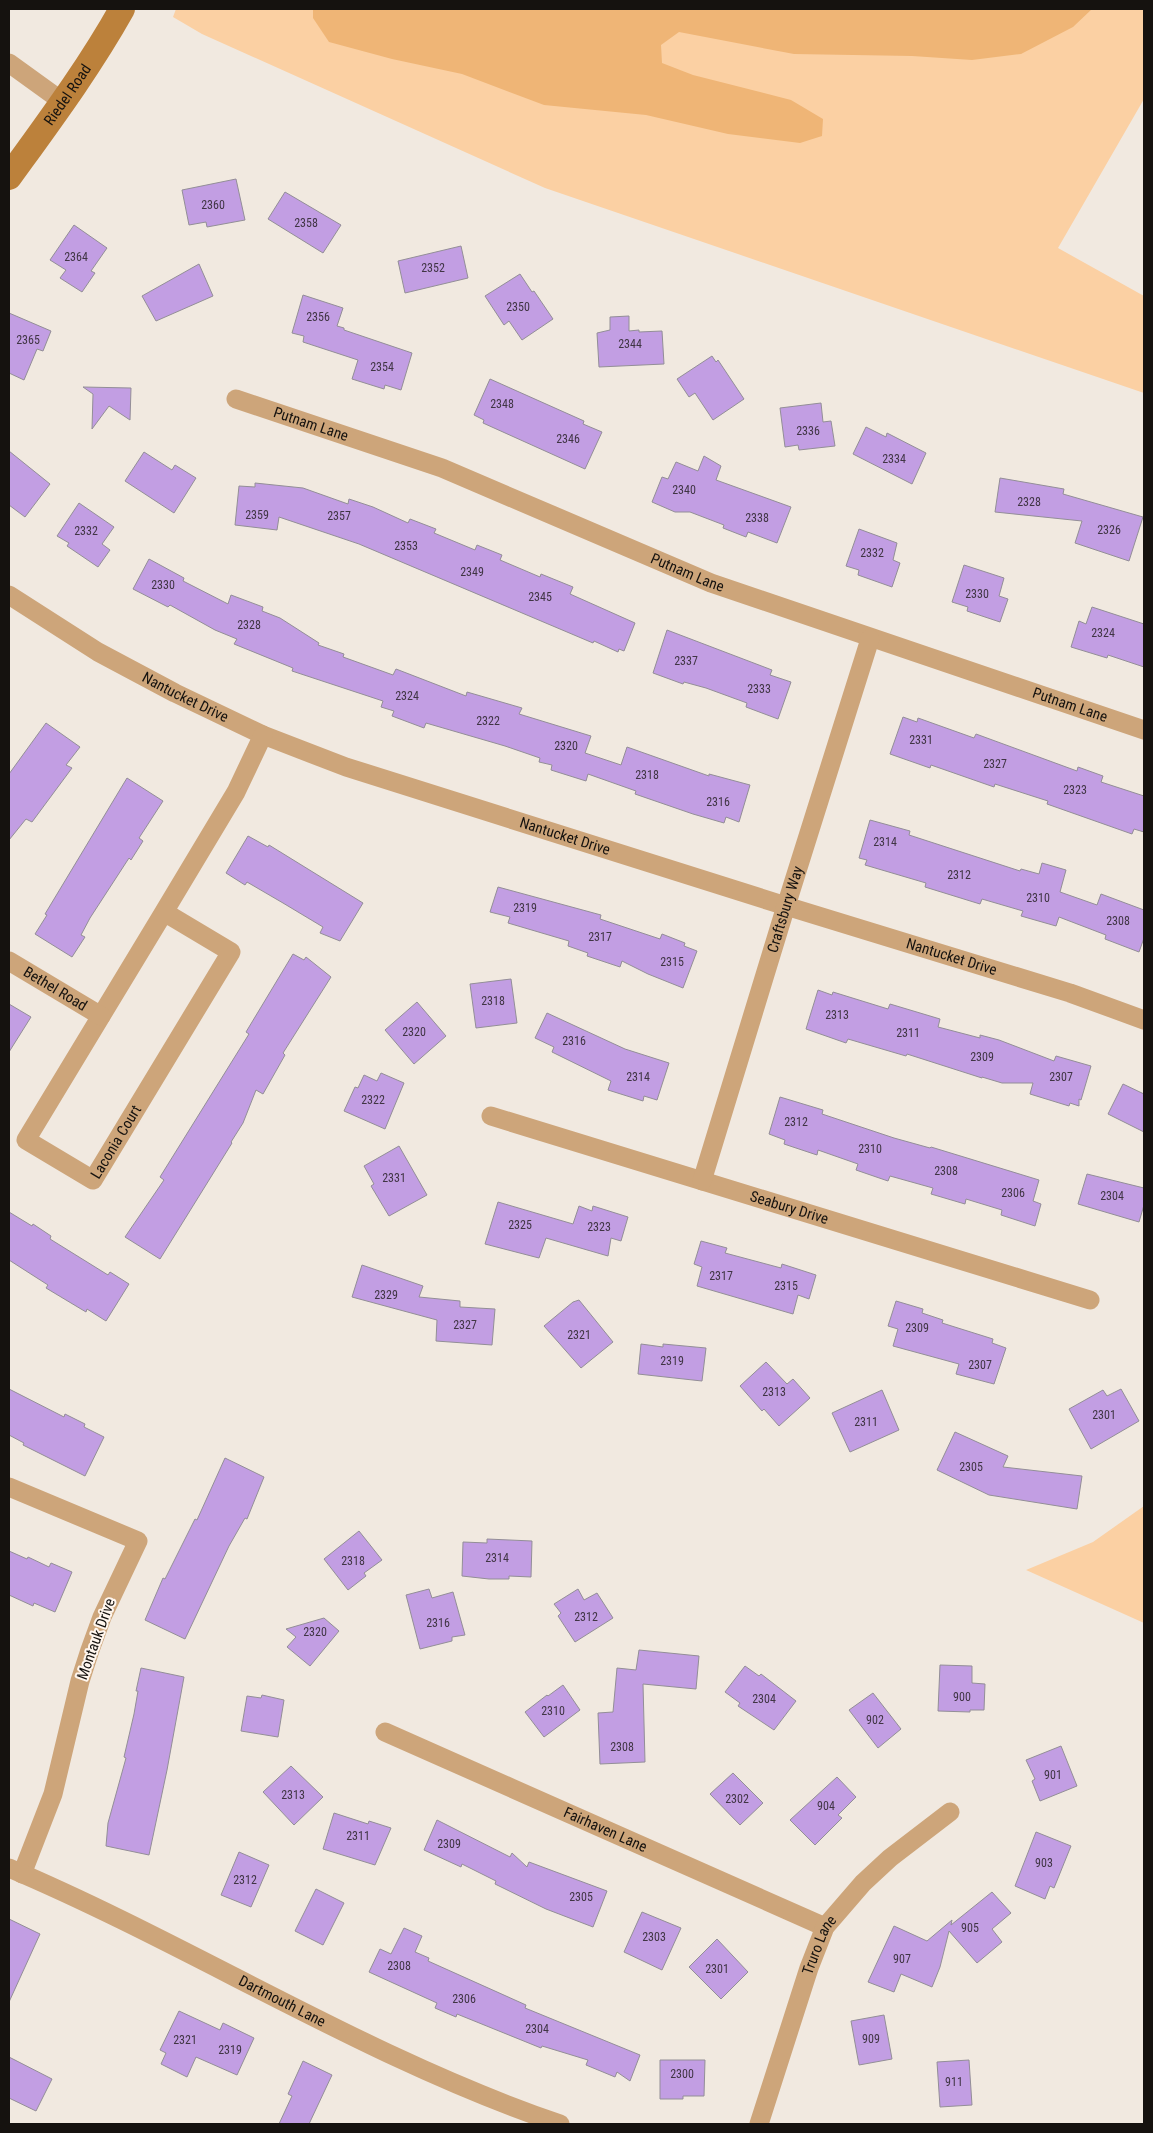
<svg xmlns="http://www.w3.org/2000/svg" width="1153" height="2133" font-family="'Roboto Condensed',sans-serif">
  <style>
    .green { fill: #fbd0a3 }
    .water { fill: #efb576 }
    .building { fill: #c29ee3; stroke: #938e97 }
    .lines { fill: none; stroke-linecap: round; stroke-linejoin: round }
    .street { stroke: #cda57a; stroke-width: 19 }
    .secondary { stroke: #bc813b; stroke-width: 26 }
    .labels { text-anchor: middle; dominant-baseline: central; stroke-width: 4; stroke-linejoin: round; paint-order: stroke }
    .number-label { font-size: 12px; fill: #403544 }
    .street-label { font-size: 15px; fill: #15120f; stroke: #fff6ee }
  </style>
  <rect width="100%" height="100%" fill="#f1e9e0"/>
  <g class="green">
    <path d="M 176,9 L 1144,9 L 1144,99 L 1058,248 L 1144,296 L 1144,393 L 545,188 L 202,34 L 173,17 Z"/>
    <path d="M 1144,1506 L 1144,1623 L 1026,1570 L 1093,1542 Z"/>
  </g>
  <path class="water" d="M 313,9 L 1092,9 L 1073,27 L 1021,54 L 972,60 L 912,56 L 794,54 L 679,32 L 661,45 L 662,63 L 693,75 L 791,100 L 823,119 L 822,136 L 800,143 L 728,134 L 646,115 L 544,105 L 462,74 L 392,59 L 329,42 L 313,18 Z"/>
  <g class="building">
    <path d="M 236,179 L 245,220 L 207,227 L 206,222 L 189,225 L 182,190 Z"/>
    <path d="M 285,192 L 341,225 L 323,253 L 268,219 Z"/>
    <path d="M 74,225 L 107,248 L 91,271 L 95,273 L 82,292 L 60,278 L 66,270 L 50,260 Z"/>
    <path d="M 461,246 L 468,278 L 405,293 L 398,261 Z"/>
    <path d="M 199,264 L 213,296 L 156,321 L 142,296 Z"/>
    <path d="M 520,274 L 532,292 L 534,291 L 553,319 L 522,340 L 509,321 L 504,325 L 485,296 Z"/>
    <path d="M 303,295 L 343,308 L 337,326 L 344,328 L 344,330 L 412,353 L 401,390 L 385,385 L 384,389 L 352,379 L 358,360 L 303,342 L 304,336 L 292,333 Z"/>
    <path d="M 9,313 L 51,331 L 43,351 L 37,349 L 24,380 L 9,373 Z"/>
    <path d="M 629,316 L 629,331 L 639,330 L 639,332 L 662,331 L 664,364 L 599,367 L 597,333 L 610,330 L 610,317 Z"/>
    <path d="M 712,356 L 716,362 L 718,360 L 744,399 L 713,420 L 695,393 L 689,397 L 677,379 Z"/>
    <path d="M 490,379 L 584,421 L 583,424 L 602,432 L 585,469 L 483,423 L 484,420 L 474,415 Z"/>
    <path d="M 83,387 L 131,388 L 130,420 L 109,406 L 92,429 L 93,394 Z"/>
    <path d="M 821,403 L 823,422 L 831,421 L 835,446 L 799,450 L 798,445 L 785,447 L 780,408 Z"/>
    <path d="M 866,427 L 886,437 L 887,433 L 926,453 L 912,484 L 853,454 Z"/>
    <path d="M 9,451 L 50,484 L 25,517 L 9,505 Z"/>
    <path d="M 144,452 L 172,470 L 175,465 L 196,478 L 174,513 L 125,481 Z"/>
    <path d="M 704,456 L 721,466 L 716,480 L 791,507 L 777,543 L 748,532 L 746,537 L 723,528 L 724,525 L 690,512 L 675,512 L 652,502 L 662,477 L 668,479 L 676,462 L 698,471 Z"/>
    <path d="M 1000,478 L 1064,489 L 1063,494 L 1143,517 L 1129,561 L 1075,543 L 1082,521 L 995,512 Z"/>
    <path d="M 255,483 L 303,488 L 348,504 L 349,499 L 373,507 L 408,523 L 410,519 L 436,529 L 434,533 L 475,550 L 477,545 L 502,555 L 500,560 L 540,577 L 541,574 L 573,587 L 570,594 L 635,623 L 624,651 L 619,649 L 618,652 L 594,641 L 593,643 L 359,544 L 279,517 L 277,530 L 235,525 L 239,486 L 255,487 Z"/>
    <path d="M 79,503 L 114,527 L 102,544 L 110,550 L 98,567 L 67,546 L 69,543 L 57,536 Z"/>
    <path d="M 859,529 L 897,543 L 893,560 L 900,563 L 892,587 L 858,575 L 859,570 L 846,566 Z"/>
    <path d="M 149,559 L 184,578 L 183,581 L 228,604 L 231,595 L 263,607 L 262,611 L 280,618 L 319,643 L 318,645 L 344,654 L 343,657 L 393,675 L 396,669 L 466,696 L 467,692 L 522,708 L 519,714 L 591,736 L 585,753 L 621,765 L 627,747 L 709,776 L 709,774 L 750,785 L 739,822 L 726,817 L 724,823 L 693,814 L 635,794 L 636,791 L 588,774 L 586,781 L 551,770 L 552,765 L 539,762 L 540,758 L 505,746 L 426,723 L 424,728 L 392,716 L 394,711 L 381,707 L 383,701 L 292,671 L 293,668 L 234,644 L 237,639 L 215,630 L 170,605 L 168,607 L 133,589 Z"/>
    <path d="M 964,565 L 1004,578 L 999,596 L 1008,599 L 1000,622 L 967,611 L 968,607 L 952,602 Z"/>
    <path d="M 1092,607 L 1144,624 L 1144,667 L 1108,655 L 1107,658 L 1071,647 L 1079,621 L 1086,624 Z"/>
    <path d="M 667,630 L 772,670 L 770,675 L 791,682 L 778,719 L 746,707 L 747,703 L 706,688 L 684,682 L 683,684 L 653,673 Z"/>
    <path d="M 903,717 L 917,722 L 918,718 L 974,738 L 976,734 L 1077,771 L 1078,767 L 1103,776 L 1101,782 L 1144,796 L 1144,832 L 1134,829 L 1132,834 L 1047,804 L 1048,801 L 995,784 L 994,787 L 931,765 L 930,768 L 890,754 Z"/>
    <path d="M 46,723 L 80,747 L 66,765 L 72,768 L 32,822 L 26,819 L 9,840 L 9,774 Z"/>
    <path d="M 127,778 L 163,801 L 139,838 L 143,841 L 131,860 L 129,858 L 90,918 L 81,935 L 85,937 L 72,957 L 35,934 L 47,915 L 45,914 Z"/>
    <path d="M 870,820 L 910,831 L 909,835 L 1020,871 L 1021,869 L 1039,874 L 1042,863 L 1066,870 L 1060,892 L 1097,905 L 1101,894 L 1144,910 L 1144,938 L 1139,952 L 1105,939 L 1106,935 L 1059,917 L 1056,926 L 1021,916 L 1023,911 L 982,899 L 980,904 L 925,887 L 926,883 L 865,865 L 867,860 L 859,858 Z"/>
    <path d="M 248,836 L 268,847 L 269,845 L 363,903 L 340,941 L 320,933 L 323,927 L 283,903 L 247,882 L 245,885 L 226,873 Z"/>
    <path d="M 498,887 L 601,915 L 600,919 L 660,939 L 662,934 L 685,943 L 684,946 L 697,951 L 683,988 L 648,974 L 622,961 L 620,967 L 587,956 L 588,953 L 568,946 L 569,941 L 508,923 L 510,917 L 490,912 Z"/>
    <path d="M 293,954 L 304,960 L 306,957 L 331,977 L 283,1053 L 285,1055 L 263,1094 L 256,1090 L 243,1123 L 231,1142 L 232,1143 L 160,1259 L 125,1237 L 164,1180 L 160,1177 L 249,1034 L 246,1032 Z"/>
    <path d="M 511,979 L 517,1023 L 476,1028 L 470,984 Z"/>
    <path d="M 818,990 L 832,995 L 833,992 L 888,1009 L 890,1004 L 940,1019 L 938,1027 L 980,1038 L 980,1035 L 999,1040 L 1054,1061 L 1056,1056 L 1091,1066 L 1081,1100 L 1079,1099 L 1079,1106 L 1070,1103 L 1069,1106 L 1030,1094 L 1033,1083 L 1002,1083 L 982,1077 L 982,1078 L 907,1054 L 906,1056 L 848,1039 L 846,1043 L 806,1029 Z"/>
    <path d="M 417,1002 L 446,1036 L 414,1064 L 385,1030 Z"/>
    <path d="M 9,1004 L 31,1017 L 9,1052 Z"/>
    <path d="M 547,1013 L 625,1049 L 669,1063 L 657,1100 L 644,1096 L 643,1101 L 608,1090 L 611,1081 L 552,1052 L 554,1047 L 535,1038 Z"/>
    <path d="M 381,1073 L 404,1083 L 385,1129 L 344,1111 L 355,1087 L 358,1088 L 364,1075 L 377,1081 Z"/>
    <path d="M 1123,1084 L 1144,1094 L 1144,1132 L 1108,1114 Z"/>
    <path d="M 780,1097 L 823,1110 L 822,1114 L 894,1138 L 930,1148 L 931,1147 L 1039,1180 L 1033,1201 L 1041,1204 L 1035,1226 L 1001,1215 L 1002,1210 L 966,1199 L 965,1204 L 931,1194 L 933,1188 L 890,1176 L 888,1181 L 856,1170 L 858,1164 L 818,1150 L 817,1155 L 784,1144 L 785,1140 L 769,1134 Z"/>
    <path d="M 399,1146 L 427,1195 L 389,1216 L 371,1186 L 374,1184 L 364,1166 Z"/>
    <path d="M 1087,1174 L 1144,1188 L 1144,1205 L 1139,1222 L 1078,1204 Z"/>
    <path d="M 498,1202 L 573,1224 L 579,1206 L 592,1211 L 593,1206 L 628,1217 L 621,1241 L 611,1238 L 608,1256 L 546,1238 L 539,1258 L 485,1244 Z"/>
    <path d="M 9,1212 L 32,1226 L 33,1224 L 51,1236 L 50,1239 L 108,1275 L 110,1272 L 129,1284 L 106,1321 L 87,1309 L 86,1312 L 46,1288 L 48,1285 L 9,1260 Z"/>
    <path d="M 701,1241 L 727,1248 L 725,1253 L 781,1268 L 782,1264 L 816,1275 L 809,1299 L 798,1295 L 793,1314 L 697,1286 L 702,1267 L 694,1264 Z"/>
    <path d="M 362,1265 L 423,1286 L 419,1297 L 460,1301 L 460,1307 L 495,1309 L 492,1345 L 436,1341 L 437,1320 L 352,1297 Z"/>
    <path d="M 579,1300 L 613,1342 L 581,1368 L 544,1326 L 573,1302 Z"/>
    <path d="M 896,1301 L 923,1309 L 922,1313 L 943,1320 L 942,1323 L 993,1339 L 992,1343 L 1006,1348 L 994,1384 L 956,1374 L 959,1364 L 893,1346 L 898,1329 L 888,1326 Z"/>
    <path d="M 641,1344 L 663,1347 L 663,1344 L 706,1348 L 702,1381 L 638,1374 Z"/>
    <path d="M 766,1362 L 787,1384 L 793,1379 L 810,1398 L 779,1426 L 764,1409 L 762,1411 L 740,1386 Z"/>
    <path d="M 9,1389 L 64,1417 L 65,1414 L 85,1424 L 84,1427 L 104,1437 L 85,1476 L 23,1445 L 24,1443 L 9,1435 Z"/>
    <path d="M 1121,1389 L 1139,1421 L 1091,1449 L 1069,1409 L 1103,1390 L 1107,1396 Z"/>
    <path d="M 882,1390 L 899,1430 L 850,1452 L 832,1413 Z"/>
    <path d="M 955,1432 L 1008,1456 L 1003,1467 L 1082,1476 L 1077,1509 L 989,1495 L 937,1470 Z"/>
    <path d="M 225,1458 L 264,1477 L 247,1519 L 245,1518 L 229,1546 L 185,1639 L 145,1620 L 163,1578 L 165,1579 L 195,1519 L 197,1520 Z"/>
    <path d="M 359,1531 L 382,1560 L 364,1573 L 366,1576 L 348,1590 L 324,1559 Z"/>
    <path d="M 487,1539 L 532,1541 L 531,1577 L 509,1576 L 509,1579 L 489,1579 L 462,1576 L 463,1542 L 487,1543 Z"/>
    <path d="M 9,1551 L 27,1559 L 28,1557 L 49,1567 L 51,1563 L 72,1572 L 55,1612 L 34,1603 L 33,1606 L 9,1595 Z"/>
    <path d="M 429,1589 L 432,1598 L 453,1592 L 465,1635 L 452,1637 L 452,1641 L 420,1649 L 406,1595 Z"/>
    <path d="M 578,1589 L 584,1600 L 597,1593 L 613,1618 L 575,1642 L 558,1616 L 561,1613 L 554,1604 Z"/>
    <path d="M 324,1618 L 339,1631 L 310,1666 L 287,1647 L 296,1637 L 286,1629 Z"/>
    <path d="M 639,1650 L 699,1656 L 696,1689 L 643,1684 L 645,1762 L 600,1764 L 598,1713 L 613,1712 L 617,1668 L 636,1670 Z"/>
    <path d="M 940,1665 L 972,1666 L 972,1683 L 985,1684 L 984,1710 L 970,1710 L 970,1712 L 938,1711 Z"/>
    <path d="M 745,1666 L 759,1676 L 761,1674 L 796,1701 L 774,1730 L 738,1706 L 740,1703 L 725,1692 Z"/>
    <path d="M 141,1668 L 184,1677 L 167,1770 L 149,1855 L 106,1846 L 108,1823 L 126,1758 L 124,1757 L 134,1714 L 138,1691 L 136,1691 Z"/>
    <path d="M 563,1685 L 580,1710 L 544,1737 L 525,1712 L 547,1695 L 548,1696 Z"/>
    <path d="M 873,1693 L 901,1729 L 878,1748 L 849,1710 Z"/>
    <path d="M 262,1695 L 284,1700 L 278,1737 L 241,1731 L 247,1696 L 261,1698 Z"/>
    <path d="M 1061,1746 L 1077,1786 L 1040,1801 L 1032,1781 L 1035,1779 L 1026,1760 Z"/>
    <path d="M 291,1766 L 323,1797 L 294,1825 L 263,1792 Z"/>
    <path d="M 733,1773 L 763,1803 L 740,1825 L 710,1794 Z"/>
    <path d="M 837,1777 L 856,1797 L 838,1815 L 842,1818 L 815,1845 L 790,1820 Z"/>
    <path d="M 334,1813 L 368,1824 L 369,1821 L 391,1828 L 375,1865 L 323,1849 Z"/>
    <path d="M 437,1820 L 510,1857 L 512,1853 L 527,1867 L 529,1862 L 607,1891 L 593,1927 L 546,1909 L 495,1884 L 496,1881 L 462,1864 L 461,1867 L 424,1850 Z"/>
    <path d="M 1036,1832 L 1071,1846 L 1054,1888 L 1050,1886 L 1045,1899 L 1015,1886 Z"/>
    <path d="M 239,1852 L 269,1865 L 251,1907 L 221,1895 Z"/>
    <path d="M 316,1889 L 344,1903 L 323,1945 L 295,1931 Z"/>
    <path d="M 992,1892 L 1011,1913 L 992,1929 L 1002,1942 L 977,1963 L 949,1931 L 940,1967 L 932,1987 L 901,1974 L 894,1992 L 868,1982 L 894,1926 L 927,1941 L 952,1920 L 951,1925 Z"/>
    <path d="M 642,1912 L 681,1928 L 662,1970 L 624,1952 Z"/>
    <path d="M 9,1919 L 40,1934 L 9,2002 Z"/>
    <path d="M 404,1928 L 422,1936 L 415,1952 L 429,1958 L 428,1961 L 526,2005 L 525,2008 L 640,2055 L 630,2081 L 617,2072 L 615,2077 L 586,2065 L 588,2060 L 542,2046 L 541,2048 L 457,2014 L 456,2017 L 435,2008 L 437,2003 L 369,1972 L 380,1949 L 391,1954 Z"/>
    <path d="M 717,1939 L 748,1972 L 721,1999 L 689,1967 Z"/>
    <path d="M 179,2011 L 220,2030 L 223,2023 L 254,2038 L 237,2075 L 196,2057 L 187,2077 L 161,2064 L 166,2053 L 160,2050 Z"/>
    <path d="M 884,2015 L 892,2059 L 859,2065 L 851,2021 Z"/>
    <path d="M 9,2057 L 52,2079 L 36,2111 L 9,2098 Z"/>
    <path d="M 660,2060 L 705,2060 L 704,2096 L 683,2096 L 683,2099 L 660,2099 Z"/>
    <path d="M 969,2060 L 972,2105 L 940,2107 L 937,2062 Z"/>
    <path d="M 303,2061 L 332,2075 L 309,2124 L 279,2124 L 292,2096 L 288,2094 Z"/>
  </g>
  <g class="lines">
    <g class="street">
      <path d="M 9,63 L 63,102"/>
      <path id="s1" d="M 236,399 L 442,468 L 711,583 L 1144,730"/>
      <path id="s2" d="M 9,595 L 98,652 L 175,693 L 263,735 L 346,767 L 786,906 L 1070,993 L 1144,1020"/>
      <path id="s3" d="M 164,912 L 26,1140 L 93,1180 L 231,952 L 164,912 L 236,792 L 263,735"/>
      <path id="s4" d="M 9,961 L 101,1016"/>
      <path id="s5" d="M 491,1116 L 1090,1300"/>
      <path id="s6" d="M 702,1181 L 786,906 L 870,639"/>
      <path d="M 9,1487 L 138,1541 L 102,1617 L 90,1650 L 80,1681 L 53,1794 L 22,1874"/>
      <path id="s7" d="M 385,1732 L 825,1927"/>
      <path id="s8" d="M 9,1868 C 195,1947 368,2059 560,2124"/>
      <path id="s9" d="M 759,2124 L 809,1968 L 825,1927 L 863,1883 L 890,1858 L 950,1812"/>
    </g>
    <path class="secondary" id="s10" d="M 9,177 C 48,123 89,68 122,9"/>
  </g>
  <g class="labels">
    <g class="number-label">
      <text x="213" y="205">2360</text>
      <text x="306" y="223">2358</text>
      <text x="76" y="257">2364</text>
      <text x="433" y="268">2352</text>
      <text x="518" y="307">2350</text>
      <text x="318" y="317">2356</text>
      <text x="28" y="340">2365</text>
      <text x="630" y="344">2344</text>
      <text x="382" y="367">2354</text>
      <text x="502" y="404">2348</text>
      <text x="808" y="431">2336</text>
      <text x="568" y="439">2346</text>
      <text x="894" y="459">2334</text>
      <text x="684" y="490">2340</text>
      <text x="1029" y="502">2328</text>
      <text x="257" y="515">2359</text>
      <text x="339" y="516">2357</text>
      <text x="757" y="518">2338</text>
      <text x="1109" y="530">2326</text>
      <text x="86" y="531">2332</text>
      <text x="406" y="546">2353</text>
      <text x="872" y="553">2332</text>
      <text x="472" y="572">2349</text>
      <text x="163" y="585">2330</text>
      <text x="977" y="594">2330</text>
      <text x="540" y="597">2345</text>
      <text x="249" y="625">2328</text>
      <text x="1103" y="633">2324</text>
      <text x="686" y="661">2337</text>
      <text x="759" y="689">2333</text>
      <text x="407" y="696">2324</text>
      <text x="488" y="721">2322</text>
      <text x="921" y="740">2331</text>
      <text x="566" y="746">2320</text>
      <text x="995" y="764">2327</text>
      <text x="647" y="775">2318</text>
      <text x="1075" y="790">2323</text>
      <text x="718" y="802">2316</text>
      <text x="885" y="842">2314</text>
      <text x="959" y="875">2312</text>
      <text x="1038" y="898">2310</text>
      <text x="525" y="908">2319</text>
      <text x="1118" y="921">2308</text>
      <text x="600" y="937">2317</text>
      <text x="672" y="962">2315</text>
      <text x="493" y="1001">2318</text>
      <text x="837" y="1015">2313</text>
      <text x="414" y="1032">2320</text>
      <text x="908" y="1033">2311</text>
      <text x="574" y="1041">2316</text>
      <text x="982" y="1057">2309</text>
      <text x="638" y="1077">2314</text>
      <text x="1061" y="1077">2307</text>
      <text x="373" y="1100">2322</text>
      <text x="796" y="1122">2312</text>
      <text x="870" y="1149">2310</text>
      <text x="946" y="1171">2308</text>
      <text x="394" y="1178">2331</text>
      <text x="1013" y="1193">2306</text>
      <text x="1112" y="1196">2304</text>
      <text x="520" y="1225">2325</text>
      <text x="599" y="1227">2323</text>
      <text x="721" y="1276">2317</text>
      <text x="786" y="1286">2315</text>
      <text x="386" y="1295">2329</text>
      <text x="465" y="1325">2327</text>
      <text x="917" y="1328">2309</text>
      <text x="579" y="1335">2321</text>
      <text x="672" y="1361">2319</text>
      <text x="980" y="1365">2307</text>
      <text x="774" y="1392">2313</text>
      <text x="1104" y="1415">2301</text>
      <text x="866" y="1422">2311</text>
      <text x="971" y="1467">2305</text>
      <text x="497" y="1558">2314</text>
      <text x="353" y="1561">2318</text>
      <text x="586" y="1617">2312</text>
      <text x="438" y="1623">2316</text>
      <text x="315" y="1632">2320</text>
      <text x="962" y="1697">900</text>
      <text x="764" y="1699">2304</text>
      <text x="553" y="1711">2310</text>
      <text x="875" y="1720">902</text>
      <text x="622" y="1747">2308</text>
      <text x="1053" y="1775">901</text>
      <text x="293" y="1795">2313</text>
      <text x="737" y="1799">2302</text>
      <text x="826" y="1806">904</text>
      <text x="358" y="1836">2311</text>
      <text x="449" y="1844">2309</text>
      <text x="1044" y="1863">903</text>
      <text x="245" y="1880">2312</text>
      <text x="581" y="1897">2305</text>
      <text x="970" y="1928">905</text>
      <text x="654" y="1937">2303</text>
      <text x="902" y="1959">907</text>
      <text x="399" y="1966">2308</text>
      <text x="717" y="1969">2301</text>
      <text x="464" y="1999">2306</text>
      <text x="537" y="2029">2304</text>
      <text x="871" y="2039">909</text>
      <text x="185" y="2040">2321</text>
      <text x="230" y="2050">2319</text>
      <text x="682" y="2074">2300</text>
      <text x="954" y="2082">911</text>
    </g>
    <g class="street-label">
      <text stroke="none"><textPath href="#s10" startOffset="101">Riedel Road</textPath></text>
      <text stroke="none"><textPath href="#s1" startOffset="79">Putnam Lane</textPath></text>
      <text stroke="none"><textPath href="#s1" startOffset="484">Putnam Lane</textPath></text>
      <text stroke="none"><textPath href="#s2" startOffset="204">Nantucket Drive</textPath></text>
      <text stroke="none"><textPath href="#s1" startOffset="889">Putnam Lane</textPath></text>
      <text stroke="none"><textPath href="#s2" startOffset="609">Nantucket Drive</textPath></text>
      <text stroke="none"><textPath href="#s6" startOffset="284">Craftsbury Way</textPath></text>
      <text stroke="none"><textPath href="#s2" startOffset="1014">Nantucket Drive</textPath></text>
      <text stroke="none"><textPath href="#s4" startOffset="54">Bethel Road</textPath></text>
      <text stroke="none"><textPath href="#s3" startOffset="389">Laconia Court</textPath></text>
      <text stroke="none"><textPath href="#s5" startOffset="312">Seabury Drive</textPath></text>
      <text transform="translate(96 1639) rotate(-70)">Montauk Drive</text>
      <text stroke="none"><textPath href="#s7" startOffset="241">Fairhaven Lane</textPath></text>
      <text stroke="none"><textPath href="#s9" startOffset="189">Truro Lane</textPath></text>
      <text stroke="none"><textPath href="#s8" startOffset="304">Dartmouth Lane</textPath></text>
    </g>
  </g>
  <rect width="1153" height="2133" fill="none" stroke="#15120f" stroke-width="20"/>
</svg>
